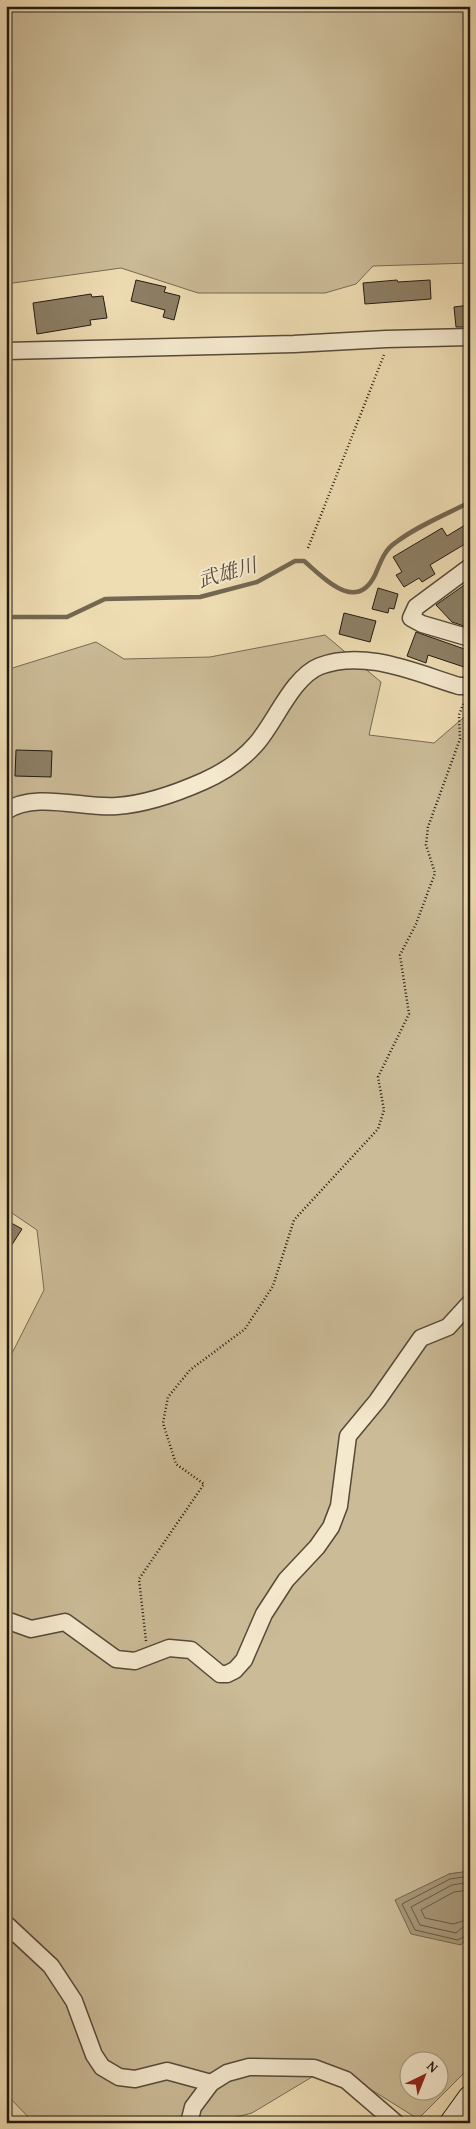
<svg xmlns="http://www.w3.org/2000/svg" width="476" height="2129" font-family="'Gentium Book Plus','Noto Serif JP',serif">
  <style>
    .green { fill: #cbbb97; stroke: #776a54; fill-rule: evenodd }
    .water { fill: #a99a7c; stroke: #736752 }
    .lines { fill: none; stroke-linecap: round; stroke-linejoin: round }
    .shore { stroke: #665a47; stroke-width: 1 }
    .stream { stroke: #736752; stroke-width: 4.5 }
    .building { fill: #8d7f65; stroke: #231a12 }
    .street-casing { stroke: #564a3a; stroke-width: 19 }
    .secondary-casing { stroke: #231a12; stroke-width: 26 }
    .path { stroke: #231a12; stroke-width: 2.5; stroke-dasharray: 1 2.5; stroke-linecap: butt }
    .street { stroke: #f4e8cd; stroke-width: 16 }
    .secondary { stroke: #f4e8cd; stroke-width: 24 }
    .labels { text-anchor: middle; dominant-baseline: central; stroke-width: 4; stroke-linejoin: round; paint-order: stroke }
    .water-label { font-size: 20px; font-style: italic; fill: #594d3c; stroke: #f4e8cd }
  </style>
  <rect width="100%" height="100%" fill="#eedcb2"/>
  <filter id="stains"><feTurbulence type="fractalNoise" baseFrequency=".004" numOctaves="4"/><feColorMatrix values="0 0 0 0 .2 0 0 0 0 .09 0 0 0 0 .02 0 0 0 .5 -.17"/></filter>
  <radialGradient id="worn" r=".72"><stop offset=".6" stop-color="#630" stop-opacity="0"/><stop offset="1" stop-color="#630" stop-opacity=".3"/></radialGradient>
  <g class="green">
    <path d="M 6,6 L 470,6 L 470,263 L 373,266 L 356,284 L 325,293 L 198,293 L 121,268 L 6,284 Z"/>
    <path d="M 325,635 L 381,682 L 369,735 L 434,743 L 470,712 L 470,1871 L 449,1874 L 461,1945 L 470,1935 L 470,2067 L 418,2119 L 332,2065 L 252,2113 L 213,2123 L 34,2123 L 6,2094 L 6,1365 L 44,1290 L 37,1230 L 6,1209 L 6,670 L 96,642 L 124,659 L 210,657 ZM 408,2062 L 438,2062 L 438,2092 L 408,2092 Z"/>
  </g>
  <path class="water" d="M 470,1871 L 470,1935 L 461,1945 L 411,1934 L 395,1900 L 449,1874 Z"/>
  <g class="lines">
    <g class="shore">
      <path d="M 470,1876 L 450,1879 L 402,1904 L 415,1930 L 458,1940 L 470,1933"/>
      <path d="M 470,1882 L 452,1885 L 411,1907 L 420,1925 L 456,1933 L 463,1927 L 470,1926"/>
      <path d="M 470,1890 L 454,1892 L 421,1910 L 425,1918 L 453,1924 L 470,1919"/>
    </g>
    <path class="stream" d="M 6,617 L 67,617 L 105,599 L 200,597 L 257,582 L 295,561 L 304,561 C 323,577 356,614 375,575 C 380,564 384,550 395,543 C 417,526 445,515 470,502"/>
  </g>
  <g class="building">
    <path d="M 136,280 L 166,287 L 164,292 L 180,296 L 174,320 L 163,317 L 165,310 L 131,301 Z"/>
    <path d="M 397,280 L 398,282 L 430,280 L 431,299 L 365,304 L 363,283 Z"/>
    <path d="M 91,294 L 92,297 L 103,296 L 107,318 L 90,320 L 91,325 L 37,334 L 33,303 Z"/>
    <path d="M 470,305 L 470,327 L 456,327 L 454,307 Z"/>
    <path d="M 470,522 L 470,541 L 430,565 L 435,574 L 422,582 L 419,578 L 404,587 L 396,575 L 402,572 L 393,557 L 442,528 L 447,536 Z"/>
    <path d="M 470,581 L 470,620 L 464,626 L 452,622 L 436,605 Z"/>
    <path d="M 378,588 L 398,594 L 394,609 L 389,608 L 388,613 L 372,609 Z"/>
    <path d="M 344,613 L 376,621 L 370,642 L 339,634 Z"/>
    <path d="M 416,632 L 470,651 L 467,668 L 428,655 L 426,663 L 407,656 Z"/>
    <path d="M 16,750 L 52,751 L 51,777 L 15,776 Z"/>
    <path d="M 6,1220 L 22,1229 L 6,1254 Z"/>
  </g>
  <g class="lines">
    <defs>
      <g id="street">
        <path d="M 6,351 L 294,344 L 386,339 L 470,337"/>
        <path d="M 470,567 L 416,607 L 411,618 L 422,624 L 470,638"/>
        <path d="M 6,811 C 35,791 85,809 117,806 C 147,804 177,793 204,781 C 224,772 242,760 256,744 C 275,723 292,677 320,666 C 365,649 416,673 459,686 L 470,686"/>
        <path d="M 6,1620 L 31,1629 L 65,1622 L 116,1659 L 135,1661 L 169,1648 L 191,1650 L 220,1674 L 227,1674 L 235,1670 L 244,1660 L 264,1614 L 286,1580 L 317,1547 L 331,1527 L 339,1506 L 348,1436 L 377,1401 L 421,1338 L 448,1327 L 470,1303"/>
        <path d="M 6,1924 L 51,1966 L 74,2001 L 94,2055 L 102,2067 L 119,2077 L 135,2079 L 167,2071 L 211,2083"/>
        <path d="M 189,2123 L 193,2107 L 211,2083 L 227,2073 L 249,2067 L 314,2068 L 346,2080 L 396,2123"/>
      </g>
      <path id="secondary" d="M 452,2123 L 470,2098"/>
    </defs>
    <use href="#street" class="street-casing"/>
    <use href="#secondary" class="secondary-casing"/>
    <g class="path">
      <path d="M 308,548 L 384,355"/>
      <path d="M 146,1641 L 139,1579 L 204,1484 L 176,1464 L 163,1423 L 168,1397 L 190,1370 L 245,1329 L 273,1286 L 294,1220 L 378,1129 L 384,1110 L 378,1077 L 409,1014 L 400,955 L 416,924 L 435,873 L 426,845 L 428,827 L 460,739 L 459,715 L 464,702"/>
    </g>
    <use href="#street" class="street"/>
    <use href="#secondary" class="secondary"/>
  </g>
  <g class="labels">
    <g class="water-label">
      <text transform="translate(227 572) rotate(-16)">武雄川</text>
    </g>
  </g>
  <rect width="476" height="2129" fill="none" stroke="#eedcb2" stroke-width="25"/>
  <rect x="8" y="8" width="461" height="2114" fill="none" stroke="#231a12" stroke-width="2.5"/>
  <rect x="12" y="12" width="451" height="2104" fill="none" stroke="#231a12"/>
  <g transform="translate(424 2076) rotate(43)"><circle r="24" fill="#f4e8cd" stroke="#a09682"/>
  <path d="M0-4L9 19L0 12L-9 19Z" fill="#8f2418"/>
  <text y="-8" font-size="14" font-weight="bold" text-anchor="middle" fill="#231a12">N</text>
  </g>
  <rect width="100%" height="100%" filter="url(#stains)"/>
  <rect width="100%" height="100%" fill="url(#worn)"/>
</svg>
